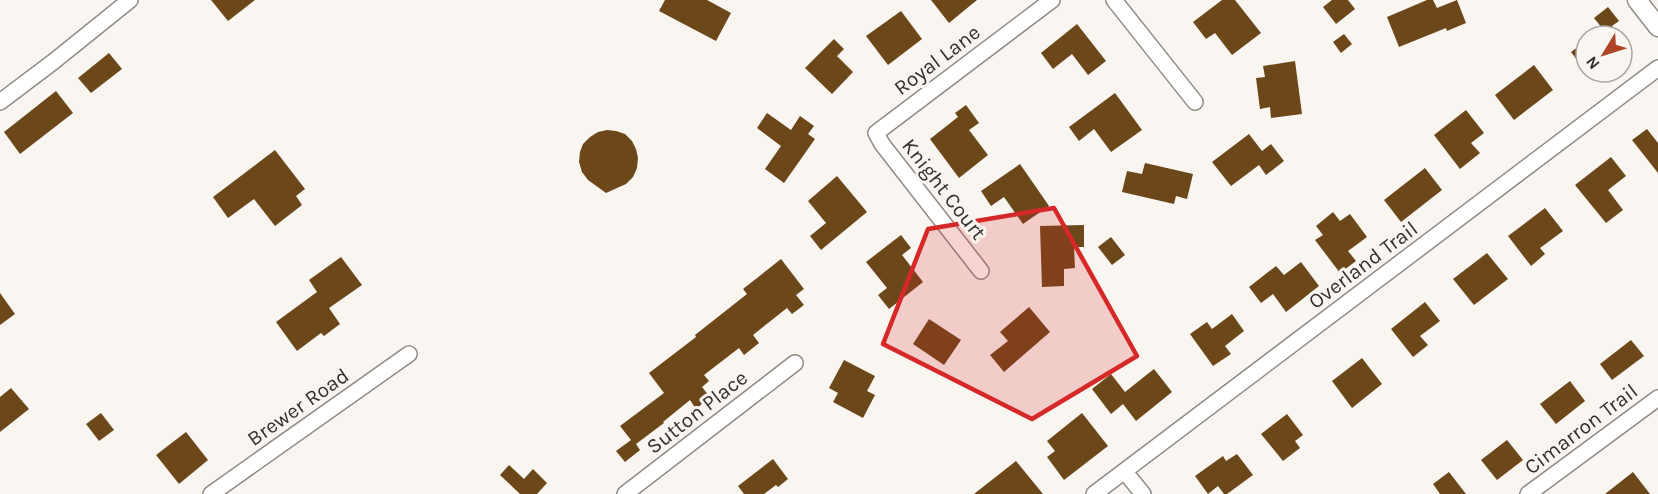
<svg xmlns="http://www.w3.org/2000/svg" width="1658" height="494" font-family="Karla,sans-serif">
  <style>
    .building { fill: #6b471a }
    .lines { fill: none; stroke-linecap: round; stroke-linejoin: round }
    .minor-casing { stroke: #908b87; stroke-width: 18 }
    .tertiary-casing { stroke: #908b87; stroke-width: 21 }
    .minor { stroke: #fff; stroke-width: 15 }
    .tertiary { stroke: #fff; stroke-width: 18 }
    .marked { fill: #d62828; fill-opacity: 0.2; stroke: #d62828; stroke-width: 4.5; stroke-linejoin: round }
    .labels { text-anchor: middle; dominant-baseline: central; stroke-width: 6; stroke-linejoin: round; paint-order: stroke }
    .street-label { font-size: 21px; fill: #333130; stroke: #f9f5f0 }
  </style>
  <rect width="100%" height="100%" fill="#f9f5f0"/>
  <g class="building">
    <path d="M 211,0 L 255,0 L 228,21 Z"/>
    <path d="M 665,0 L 707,0 L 731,13 L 716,41 L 659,11 Z"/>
    <path d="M 931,0 L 977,0 L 949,23 Z"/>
    <path d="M 1222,0 L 1235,0 L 1261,33 L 1232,55 L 1215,33 L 1206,39 L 1193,22 Z"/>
    <path d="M 1332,0 L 1348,0 L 1355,9 L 1336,24 L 1323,7 Z"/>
    <path d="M 1427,0 L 1433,0 L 1437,8 L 1457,0 L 1466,23 L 1447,31 L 1446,28 L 1399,47 L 1387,17 Z"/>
    <path d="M 1608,7 L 1619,21 L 1612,26 L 1619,36 L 1592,36 L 1602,28 L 1594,18 Z"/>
    <path d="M 901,11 L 922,39 L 888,65 L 866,36 Z"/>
    <path d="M 1077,24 L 1106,61 L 1088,75 L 1072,54 L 1053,69 L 1041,53 Z"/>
    <path d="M 1344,34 L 1352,44 L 1341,53 L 1333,42 Z"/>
    <path d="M 834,39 L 844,49 L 837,56 L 853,72 L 832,94 L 805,68 Z"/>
    <path d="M 1586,41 L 1586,72 L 1571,52 Z"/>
    <path d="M 109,53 L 122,69 L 91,93 L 78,78 Z"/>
    <path d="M 1295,61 L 1302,114 L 1271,118 L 1270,107 L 1260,109 L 1256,78 L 1265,77 L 1263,66 Z"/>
    <path d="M 1534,65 L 1553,90 L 1514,120 L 1495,95 Z"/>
    <path d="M 56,91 L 73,113 L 20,154 L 4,132 Z"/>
    <path d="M 1115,93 L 1142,130 L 1111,152 L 1094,129 L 1079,141 L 1069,127 Z"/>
    <path d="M 966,105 L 979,123 L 969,130 L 988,155 L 959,178 L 930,139 L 958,117 L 955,113 Z"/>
    <path d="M 1466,110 L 1484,133 L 1471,143 L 1480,153 L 1460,169 L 1434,135 Z"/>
    <path d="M 767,113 L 791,130 L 800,116 L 814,126 L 808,134 L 815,139 L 784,183 L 765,169 L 781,146 L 757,128 Z"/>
    <path d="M 1647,129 L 1658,143 L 1658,173 L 1632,140 Z"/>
    <path d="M 607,130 L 616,131 L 625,134 L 632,141 L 636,149 L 638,158 L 637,168 L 633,177 L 626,184 L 606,193 L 588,180 L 582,172 L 579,162 L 580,152 L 583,144 L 590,137 L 598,132 Z"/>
    <path d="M 1249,134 L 1262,151 L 1271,144 L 1284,161 L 1266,175 L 1259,165 L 1231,186 L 1212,162 Z"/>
    <path d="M 275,150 L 305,189 L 296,196 L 302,205 L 275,226 L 254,199 L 228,218 L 213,197 Z"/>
    <path d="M 1611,157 L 1626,176 L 1608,190 L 1623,210 L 1606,223 L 1575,185 Z"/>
    <path d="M 1145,163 L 1193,174 L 1187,199 L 1176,196 L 1174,204 L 1122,192 L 1127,171 L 1142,174 Z"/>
    <path d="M 1020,164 L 1049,206 L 1023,224 L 1004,197 L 991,206 L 981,191 Z"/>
    <path d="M 1425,168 L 1442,190 L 1401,222 L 1384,200 Z"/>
    <path d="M 837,176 L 867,212 L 821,250 L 810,236 L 826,223 L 808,201 Z"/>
    <path d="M 1545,208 L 1563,231 L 1540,248 L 1545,254 L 1531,266 L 1508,236 Z"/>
    <path d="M 1333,212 L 1340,221 L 1350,214 L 1367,237 L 1348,251 L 1356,261 L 1340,273 L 1315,240 L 1323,235 L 1316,226 Z"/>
    <path d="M 1084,225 L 1084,247 L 1074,247 L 1075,268 L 1064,269 L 1064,286 L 1042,287 L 1040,226 Z"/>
    <path d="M 901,235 L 911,248 L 902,255 L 923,282 L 889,309 L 878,295 L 887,288 L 866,262 Z"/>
    <path d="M 1111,237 L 1125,255 L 1112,265 L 1098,247 Z"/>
    <path d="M 1487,253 L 1508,279 L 1474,305 L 1453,279 Z"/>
    <path d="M 341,257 L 362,285 L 329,308 L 340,324 L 324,336 L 321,333 L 297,351 L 276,322 L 317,292 L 309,280 Z"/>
    <path d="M 781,259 L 804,289 L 796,295 L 804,305 L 792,314 L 787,308 L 753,335 L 759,343 L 744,355 L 739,348 L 704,375 L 709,381 L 702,387 L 710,397 L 696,409 L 690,400 L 663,422 L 664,423 L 636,444 L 640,450 L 625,462 L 616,451 L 631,440 L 620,426 L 664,393 L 649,373 L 696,337 L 695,335 L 747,294 L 743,289 Z"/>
    <path d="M 1301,262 L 1319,286 L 1286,312 L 1273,294 L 1261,303 L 1249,287 L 1276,266 L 1284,275 Z"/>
    <path d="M 0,293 L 15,314 L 0,325 Z"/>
    <path d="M 1425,302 L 1440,321 L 1420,336 L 1428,345 L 1413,357 L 1391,329 Z"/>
    <path d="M 1029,307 L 1050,332 L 1004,372 L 990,355 L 1008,341 L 1000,332 Z"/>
    <path d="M 1232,314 L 1244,331 L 1225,346 L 1231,354 L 1213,366 L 1190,334 L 1207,322 L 1212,329 Z"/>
    <path d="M 929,319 L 961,340 L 944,365 L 913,344 Z"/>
    <path d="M 1631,340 L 1644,356 L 1612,380 L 1600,364 Z"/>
    <path d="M 1362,358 L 1382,384 L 1352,408 L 1332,381 Z"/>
    <path d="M 844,360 L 875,376 L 867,391 L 875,395 L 863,418 L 833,402 L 838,393 L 829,388 Z"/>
    <path d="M 1154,369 L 1172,392 L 1136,421 L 1123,404 L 1111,414 L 1092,389 L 1111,374 L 1125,392 Z"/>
    <path d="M 1570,381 L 1585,401 L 1556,424 L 1540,404 Z"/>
    <path d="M 11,388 L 29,409 L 0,432 L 0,397 Z"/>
    <path d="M 101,413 L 114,430 L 99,441 L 86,424 Z"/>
    <path d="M 1082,413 L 1108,446 L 1064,480 L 1047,457 L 1055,451 L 1047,441 Z"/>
    <path d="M 1287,414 L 1303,435 L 1295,441 L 1300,448 L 1283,461 L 1261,434 Z"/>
    <path d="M 186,432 L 208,460 L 179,484 L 156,455 Z"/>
    <path d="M 1507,440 L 1523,460 L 1497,480 L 1481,460 Z"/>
    <path d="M 1237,454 L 1253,475 L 1227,494 L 1224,494 L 1218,486 L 1208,494 L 1195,476 L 1223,456 L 1226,461 Z"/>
    <path d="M 773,459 L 788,479 L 778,487 L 776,485 L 764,494 L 744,494 L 738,486 Z"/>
    <path d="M 1016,461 L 1043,494 L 974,494 Z"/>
    <path d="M 509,465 L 524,479 L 533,469 L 547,483 L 537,494 L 520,494 L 500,475 Z"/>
    <path d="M 1449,472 L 1466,494 L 1440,494 L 1433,484 Z"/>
    <path d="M 1633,472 L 1650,494 L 1605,494 Z"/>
  </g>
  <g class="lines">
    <defs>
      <g id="minor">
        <path d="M 1114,0 L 1195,102"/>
        <path d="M 0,102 L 53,62 L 130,0"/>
        <path d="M 981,271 L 882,144 L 876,133 L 1052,0"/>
        <path d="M 1125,472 L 1143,494"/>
        <path d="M 211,494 L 409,354"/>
        <path d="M 625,494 L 795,363"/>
        <path d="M 1094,494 L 1658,68"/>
        <path d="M 1528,494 L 1658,398"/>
      </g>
      <path id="tertiary" d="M 1637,0 L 1658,27"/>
    </defs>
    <use href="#minor" class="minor-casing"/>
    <use href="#tertiary" class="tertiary-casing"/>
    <use href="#minor" class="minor"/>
    <use href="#tertiary" class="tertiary"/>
  </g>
  <path class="marked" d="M 1054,208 L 1137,356 L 1032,419 L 883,344 L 928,229 Z"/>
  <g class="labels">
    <g class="street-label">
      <text transform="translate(937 60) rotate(-37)">Royal Lane</text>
      <text transform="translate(944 189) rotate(52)">Knight Court</text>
      <text transform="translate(1363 265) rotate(-37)">Overland Trail</text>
      <text transform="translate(298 407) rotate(-35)">Brewer Road</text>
      <text transform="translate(697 412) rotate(-38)">Sutton Place</text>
      <text transform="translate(1581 429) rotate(-37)">Cimarron Trail</text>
    </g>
  </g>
  <g transform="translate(1604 54) rotate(232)"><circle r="28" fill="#f9f5f0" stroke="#aaa7a3" stroke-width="1.5"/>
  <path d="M0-4.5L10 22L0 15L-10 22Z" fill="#ae4527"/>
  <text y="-9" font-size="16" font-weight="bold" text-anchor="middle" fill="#333130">N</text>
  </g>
</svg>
